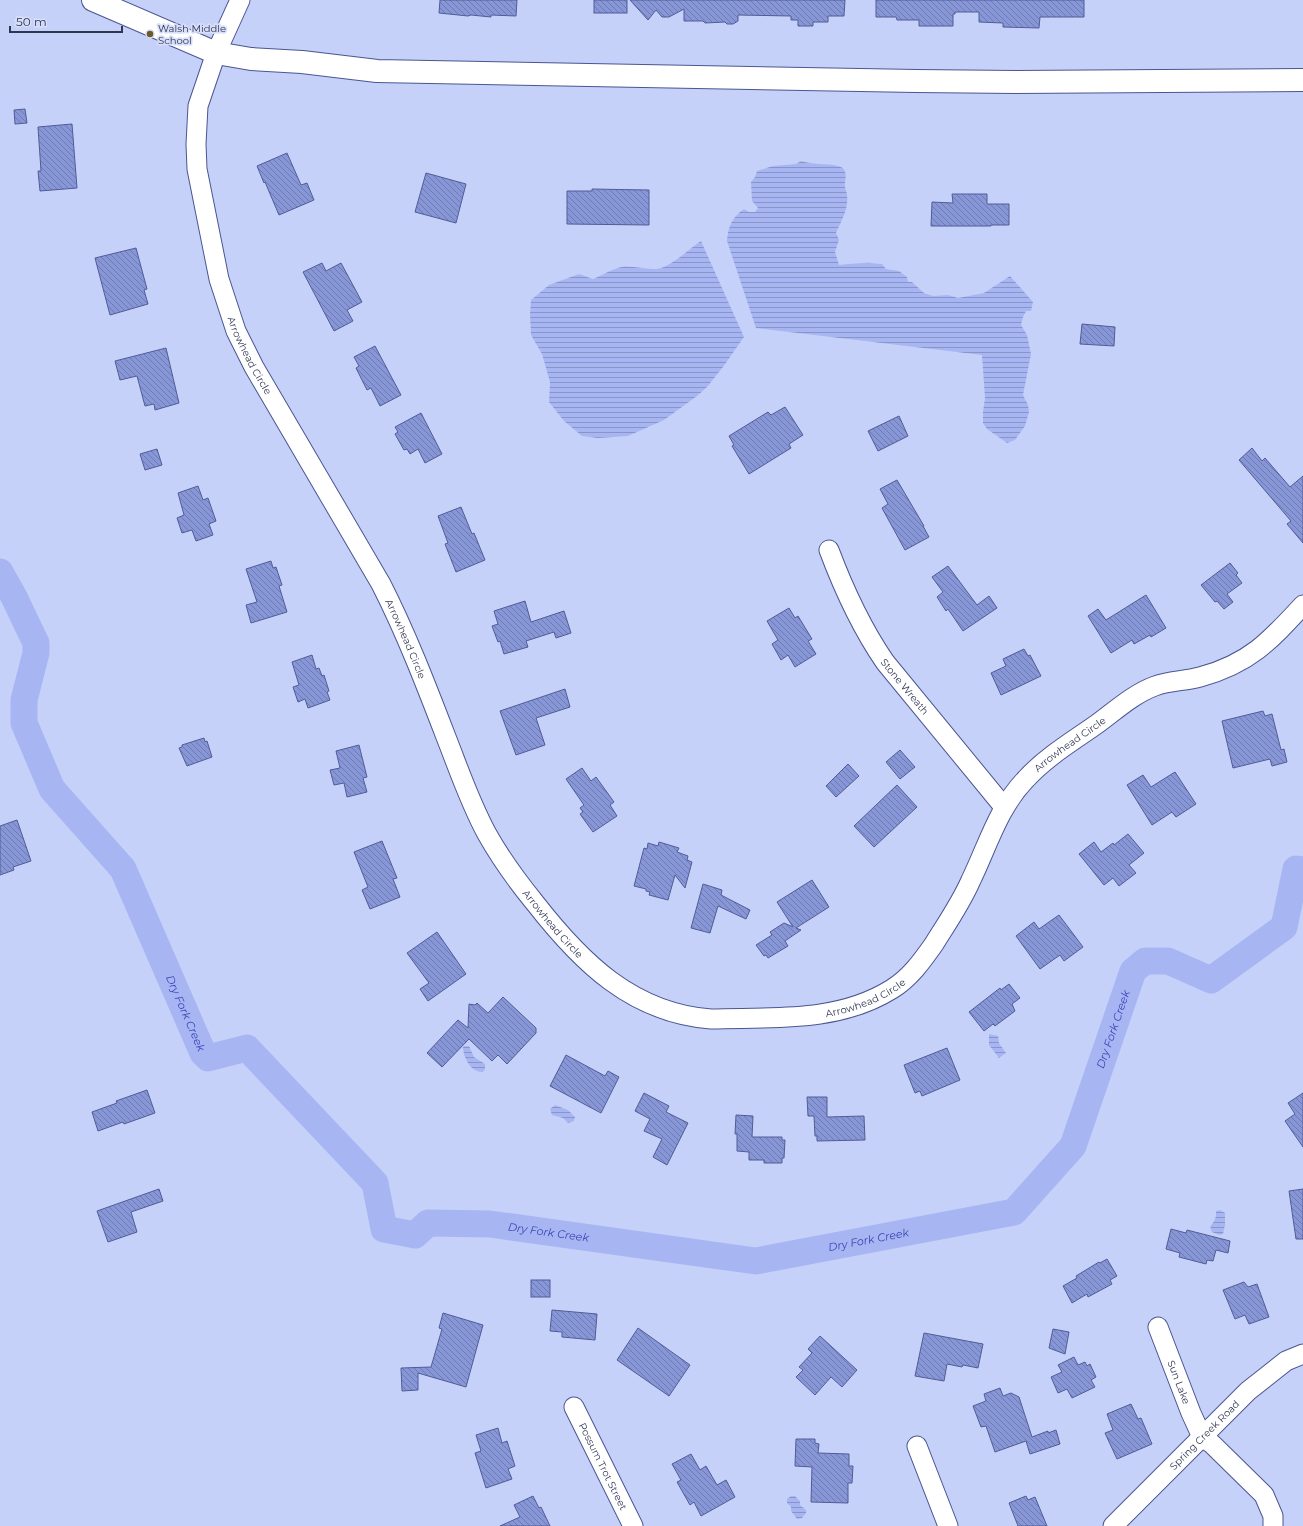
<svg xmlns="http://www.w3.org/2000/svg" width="1303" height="1526" font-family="Montserrat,sans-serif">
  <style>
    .water { fill: url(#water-rules) }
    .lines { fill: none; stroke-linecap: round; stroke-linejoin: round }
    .river { stroke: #a7b6f3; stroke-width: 27 }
    .building { fill: url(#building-back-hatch); stroke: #505c97 }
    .minor-casing { stroke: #4a5690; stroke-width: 21 }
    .major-casing { stroke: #4a5690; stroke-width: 24 }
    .minor { stroke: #fff; stroke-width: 19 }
    .major { stroke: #fff; stroke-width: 22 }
    .poi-dot { fill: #6a5b28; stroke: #d7defa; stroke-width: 1.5 }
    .labels { text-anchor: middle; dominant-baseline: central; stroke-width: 3.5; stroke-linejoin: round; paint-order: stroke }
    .poi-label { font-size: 10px; fill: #303651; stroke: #d7defa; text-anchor: start }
    .street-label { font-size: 10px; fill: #303651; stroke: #d7defa }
    .water-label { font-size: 11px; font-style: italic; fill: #3b44b5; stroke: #d7defa }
  </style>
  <defs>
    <pattern id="water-rules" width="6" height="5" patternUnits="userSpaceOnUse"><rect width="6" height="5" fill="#a7b6f3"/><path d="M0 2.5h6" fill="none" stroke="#8895c7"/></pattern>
    <pattern id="building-back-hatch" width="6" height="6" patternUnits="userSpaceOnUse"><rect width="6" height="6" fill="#8796d6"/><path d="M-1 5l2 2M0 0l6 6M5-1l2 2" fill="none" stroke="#6f7bb0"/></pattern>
  </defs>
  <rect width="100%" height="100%" fill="#c6d1f9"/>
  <g class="water">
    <path d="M 801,161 C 813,165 826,163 838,166 C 847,168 846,176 845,183 C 844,188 847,191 847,195 C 849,209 841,221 836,233 L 839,240 L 835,252 L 839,265 C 848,264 856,263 865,263 C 871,262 876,264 882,264 L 886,269 L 899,271 L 907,277 L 908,282 L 912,282 L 924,293 L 933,296 L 948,295 L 958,298 L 984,293 L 1010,276 L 1033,302 L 1031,311 L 1026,311 L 1023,317 L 1021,325 L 1027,335 L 1031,354 L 1023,395 L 1028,405 L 1029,412 L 1025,426 L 1015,440 L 1007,443 L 987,429 L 983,423 L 983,412 L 985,398 L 982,355 L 756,328 L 727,241 C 728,227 732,217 744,209 L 749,212 L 755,212 L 758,208 L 752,201 L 751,182 L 755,177 L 757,171 L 773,166 L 796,164 Z"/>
    <path d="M 701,241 L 744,337 L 723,367 L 707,387 L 697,396 L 664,420 L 628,436 L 598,438 L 582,436 L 564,421 L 549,402 L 550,382 L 542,354 L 531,335 L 530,314 L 531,300 L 549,285 L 579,274 L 593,279 C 601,276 610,270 618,268 C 630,264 644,270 656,269 C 670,268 689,249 701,241 Z"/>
    <path d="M 989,1034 L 998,1036 L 999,1043 L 1006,1053 L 999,1058 L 989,1045 Z"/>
    <path d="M 465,1046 L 469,1046 L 474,1057 L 485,1064 L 485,1069 L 483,1072 C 471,1073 463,1057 463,1047 Z"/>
    <path d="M 555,1105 L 568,1110 L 575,1117 L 574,1121 L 568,1123 L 563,1118 L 552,1115 L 550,1109 Z"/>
    <path d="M 1220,1210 L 1225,1213 L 1225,1225 L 1223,1234 L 1219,1235 L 1212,1232 C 1209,1226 1211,1226 1214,1221 C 1216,1218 1216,1215 1216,1211 Z"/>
    <path d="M 791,1496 L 795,1496 L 800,1501 L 800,1505 L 806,1510 L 806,1513 L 802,1518 L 797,1519 L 791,1511 L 791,1507 L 787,1503 L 787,1499 Z"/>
  </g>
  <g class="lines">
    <path class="river" id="s1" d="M 0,572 L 14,597 L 36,643 L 36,653 L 24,700 L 24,723 L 52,789 L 123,869 L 203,1053 L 208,1058 L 247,1048 L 375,1183 L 384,1229 L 415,1235 L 428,1223 L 490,1224 L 756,1261 L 1014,1212 L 1073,1146 L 1133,971 L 1145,961 L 1168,961 L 1211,980 L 1284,927 L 1296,869 L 1303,870"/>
  </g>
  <g class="building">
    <path d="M 440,0 L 517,0 L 516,16 L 491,15 L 491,17 L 471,15 L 468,16 L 439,13 Z"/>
    <rect x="594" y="0" width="33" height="13"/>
    <path d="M 630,0 L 845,0 L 844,16 L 828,16 L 828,22 L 813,22 L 813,26 L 798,26 L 798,20 L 791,20 L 791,16 L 738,15 L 738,21 L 733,24 L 727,24 L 725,22 L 705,23 L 703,21 L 684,21 L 684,9 L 669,17 L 662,17 L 656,10 L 648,20 Z"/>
    <path d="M 876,0 L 1084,0 L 1084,17 L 1040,17 L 1039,28 L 1003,27 L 1003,23 L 979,22 L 979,12 L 955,12 L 955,14 L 953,14 L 953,26 L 919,26 L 919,20 L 897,20 L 896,17 L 876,17 Z"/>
    <path d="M 25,109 L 27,123 L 15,124 L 14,110 Z"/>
    <path d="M 72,124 L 77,188 L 40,191 L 38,171 L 41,171 L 38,127 Z"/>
    <path d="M 287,153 L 301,185 L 307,183 L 314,200 L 279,215 L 265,182 L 264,183 L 257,166 Z"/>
    <path d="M 426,173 L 466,184 L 456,223 L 415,212 Z"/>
    <path d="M 592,189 L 649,190 L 649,225 L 567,224 L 567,191 L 592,191 Z"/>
    <path d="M 952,194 L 987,194 L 987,204 L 1009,204 L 1009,225 L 991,225 L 991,226 L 931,226 L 932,202 L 953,203 Z"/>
    <path d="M 136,248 L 147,289 L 144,290 L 148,304 L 110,315 L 95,258 Z"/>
    <path d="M 322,263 L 326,271 L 341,263 L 362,302 L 347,310 L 353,321 L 334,331 L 303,272 Z"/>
    <path d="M 1082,324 L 1115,327 L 1114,346 L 1080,344 Z"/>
    <path d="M 375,346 L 401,395 L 380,406 L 371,388 L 367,390 L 356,368 L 359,366 L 354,357 Z"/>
    <path d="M 166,348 L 179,403 L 155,410 L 154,404 L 145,406 L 137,376 L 120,380 L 115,361 Z"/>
    <path d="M 785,407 L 803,435 L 789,444 L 791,448 L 749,474 L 732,446 L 734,445 L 729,436 L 768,412 L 771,415 Z"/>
    <path d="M 421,413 L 442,454 L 425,463 L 418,449 L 410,454 L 407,449 L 404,450 L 395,434 L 398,432 L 395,427 Z"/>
    <path d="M 899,416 L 908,436 L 878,451 L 868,431 Z"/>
    <path d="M 1252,448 L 1262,461 L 1265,458 L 1290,487 L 1303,476 L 1303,543 L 1287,524 L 1291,521 L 1239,460 Z"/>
    <path d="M 157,449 L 162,465 L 145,470 L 140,454 Z"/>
    <path d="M 897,480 L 924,526 L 923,526 L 929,537 L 905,550 L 882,508 L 888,504 L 880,489 Z"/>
    <path d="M 198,486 L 203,500 L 208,498 L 216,521 L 209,524 L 213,535 L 196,541 L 192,530 L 182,533 L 177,518 L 184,515 L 178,493 Z"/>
    <path d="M 461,507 L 472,534 L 474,533 L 485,560 L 456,572 L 445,544 L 448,543 L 438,516 Z"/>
    <path d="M 271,561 L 273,568 L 276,567 L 282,585 L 279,586 L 287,612 L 251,623 L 246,605 L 257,602 L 246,569 Z"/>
    <path d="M 1230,563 L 1238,573 L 1236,575 L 1242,583 L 1227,594 L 1233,602 L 1224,609 L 1217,601 L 1215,602 L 1201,585 Z"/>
    <path d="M 948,566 L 977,605 L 989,596 L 997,608 L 963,631 L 948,609 L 946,611 L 937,597 L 943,592 L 932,577 Z"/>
    <path d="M 1146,595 L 1166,628 L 1151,637 L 1150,635 L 1134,644 L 1132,640 L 1111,653 L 1088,616 L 1098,609 L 1106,620 Z"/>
    <path d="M 525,601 L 531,622 L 564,611 L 571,633 L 556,638 L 554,632 L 526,641 L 528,647 L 504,654 L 500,641 L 498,642 L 492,626 L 498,624 L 494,611 Z"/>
    <path d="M 789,608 L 795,618 L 798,616 L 812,639 L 808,641 L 816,654 L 795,667 L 788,655 L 781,660 L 772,644 L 778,640 L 767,621 Z"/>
    <path d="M 1024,649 L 1028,656 L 1030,655 L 1041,676 L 1001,695 L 991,673 L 1006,666 L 1003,659 Z"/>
    <path d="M 312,655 L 316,669 L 319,668 L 322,676 L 324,675 L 329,691 L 327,692 L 330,700 L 308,708 L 305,699 L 298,702 L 293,687 L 299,685 L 292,662 Z"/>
    <path d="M 565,689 L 570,707 L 536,718 L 545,745 L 516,755 L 500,711 Z"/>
    <path d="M 1263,711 L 1265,716 L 1272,714 L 1281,750 L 1284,749 L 1287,762 L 1272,766 L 1270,759 L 1233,768 L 1222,721 Z"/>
    <path d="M 204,738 L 205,742 L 207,741 L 212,757 L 187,766 L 179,748 L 182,747 L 182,745 Z"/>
    <path d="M 359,745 L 367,777 L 363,778 L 367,792 L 347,797 L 344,783 L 334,785 L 330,770 L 340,768 L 336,751 Z"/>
    <path d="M 900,750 L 915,767 L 900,779 L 886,762 Z"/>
    <path d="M 848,764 L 859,776 L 836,797 L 826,786 Z"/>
    <path d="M 582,768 L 591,781 L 596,777 L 614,802 L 610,805 L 617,816 L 593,832 L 580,814 L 583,812 L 580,808 L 584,805 L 566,779 Z"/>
    <path d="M 1175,772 L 1196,804 L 1176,817 L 1172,812 L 1152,825 L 1127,785 L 1143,775 L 1151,787 Z"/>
    <path d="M 897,785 L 917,807 L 874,847 L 854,826 Z"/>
    <path d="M 17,820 L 31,861 L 13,867 L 14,870 L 0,875 L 0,826 Z"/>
    <path d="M 1128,834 L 1144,853 L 1129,865 L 1136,873 L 1119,886 L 1113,878 L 1104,885 L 1079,854 L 1094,842 L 1101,852 L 1113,843 L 1114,845 Z"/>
    <path d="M 382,841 L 397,878 L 393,879 L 400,897 L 370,909 L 362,890 L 368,887 L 354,852 Z"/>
    <path d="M 659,842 L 679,848 L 677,852 L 688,856 L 687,860 L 692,862 L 685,888 L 675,875 L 668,900 L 649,895 L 650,892 L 646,891 L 646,889 L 634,886 L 644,848 L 647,849 L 648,843 L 658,846 Z"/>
    <path d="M 812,880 L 829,907 L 796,928 L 801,930 L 785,941 L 788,946 L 768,958 L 766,955 L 764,956 L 756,945 L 772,935 L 770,932 L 784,923 L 793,927 L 777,902 Z"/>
    <path d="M 703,884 L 722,890 L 721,895 L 750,910 L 746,919 L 718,906 L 710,933 L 691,928 Z"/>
    <path d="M 1059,915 L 1083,947 L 1064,961 L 1060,955 L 1040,969 L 1016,936 L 1034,922 L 1039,929 Z"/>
    <path d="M 437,932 L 466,974 L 428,1001 L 420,989 L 429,983 L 407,953 Z"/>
    <path d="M 1009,984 L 1020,998 L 1012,1004 L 1015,1011 L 995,1026 L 993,1024 L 984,1031 L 969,1012 L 1000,988 L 1001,990 Z"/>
    <path d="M 503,997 L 536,1028 L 536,1033 L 507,1064 L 498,1055 L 492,1061 L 469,1039 L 442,1067 L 427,1053 L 458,1020 L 468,1028 L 469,1004 L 475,1005 L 477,1003 L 488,1013 Z"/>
    <path d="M 947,1048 L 960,1080 L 922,1096 L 920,1091 L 915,1093 L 904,1065 Z"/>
    <path d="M 566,1055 L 605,1076 L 608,1071 L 619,1077 L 601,1113 L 550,1086 Z"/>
    <path d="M 147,1090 L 155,1113 L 124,1124 L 123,1122 L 98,1131 L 92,1112 L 117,1103 L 116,1101 Z"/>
    <path d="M 644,1093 L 669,1106 L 666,1112 L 688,1123 L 667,1165 L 653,1157 L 662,1139 L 644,1131 L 650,1119 L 635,1111 Z"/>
    <path d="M 1303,1093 L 1303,1147 L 1285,1121 L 1295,1114 L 1288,1103 Z"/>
    <path d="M 807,1097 L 827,1097 L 827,1117 L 864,1116 L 865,1140 L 817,1141 L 817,1136 L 815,1136 L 814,1116 L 808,1116 Z"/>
    <path d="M 736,1115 L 753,1116 L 752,1137 L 782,1137 L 782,1140 L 785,1140 L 784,1158 L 782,1158 L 782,1163 L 764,1163 L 764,1160 L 749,1160 L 749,1152 L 737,1151 L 737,1134 L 735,1134 Z"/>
    <path d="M 159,1189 L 163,1201 L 131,1212 L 137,1232 L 108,1242 L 97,1211 Z"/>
    <path d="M 1303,1189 L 1303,1239 L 1296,1239 L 1289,1191 Z"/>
    <path d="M 1171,1229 L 1186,1233 L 1187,1230 L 1230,1241 L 1228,1253 L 1216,1250 L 1213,1261 L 1207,1260 L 1206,1264 L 1179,1257 L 1180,1253 L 1166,1249 Z"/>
    <path d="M 1107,1259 L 1117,1276 L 1110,1280 L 1112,1284 L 1088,1297 L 1087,1294 L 1072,1303 L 1063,1286 L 1077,1278 L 1076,1276 L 1099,1262 L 1100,1263 Z"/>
    <rect x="531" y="1280" width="19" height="17"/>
    <path d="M 1244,1282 L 1248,1287 L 1257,1284 L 1269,1317 L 1249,1324 L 1245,1315 L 1235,1319 L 1223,1290 Z"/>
    <path d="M 552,1310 L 597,1314 L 595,1340 L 562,1337 L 562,1332 L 550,1331 Z"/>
    <path d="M 443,1313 L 483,1325 L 466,1387 L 418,1373 L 418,1390 L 402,1391 L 401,1368 L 431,1367 L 442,1329 L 439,1328 Z"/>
    <path d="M 638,1328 L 690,1365 L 669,1396 L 617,1360 Z"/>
    <path d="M 1053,1329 L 1069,1332 L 1065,1354 L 1049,1348 Z"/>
    <path d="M 924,1333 L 983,1344 L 978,1368 L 963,1365 L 962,1367 L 947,1364 L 944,1381 L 915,1376 Z"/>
    <path d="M 820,1336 L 857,1370 L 842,1387 L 831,1377 L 815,1395 L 796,1377 L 803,1370 L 799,1367 L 812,1353 L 808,1349 Z"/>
    <path d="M 1074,1357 L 1078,1365 L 1085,1362 L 1087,1366 L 1090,1364 L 1096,1377 L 1091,1380 L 1095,1387 L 1072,1398 L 1067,1389 L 1058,1393 L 1051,1377 L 1062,1372 L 1058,1365 Z"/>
    <path d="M 1000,1388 L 1003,1396 L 1011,1393 L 1019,1397 L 1032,1437 L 1048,1431 L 1048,1433 L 1056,1430 L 1060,1444 L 1030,1454 L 1026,1441 L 995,1452 L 986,1426 L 981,1427 L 973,1406 L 986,1401 L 984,1394 Z"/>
    <path d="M 1131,1404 L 1138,1419 L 1141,1418 L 1152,1444 L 1117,1459 L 1105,1433 L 1113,1430 L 1107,1414 Z"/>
    <path d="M 498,1428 L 502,1443 L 507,1441 L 515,1466 L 508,1469 L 512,1479 L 486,1488 L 475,1453 L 481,1451 L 476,1435 Z"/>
    <path d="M 796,1439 L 815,1439 L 815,1443 L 819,1444 L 818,1453 L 849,1454 L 849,1466 L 853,1466 L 852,1483 L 848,1483 L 848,1503 L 811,1502 L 812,1467 L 795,1466 Z"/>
    <path d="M 691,1454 L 700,1470 L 706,1466 L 717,1485 L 726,1480 L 735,1497 L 701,1516 L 694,1502 L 690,1505 L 677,1482 L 681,1480 L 672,1464 Z"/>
    <path d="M 533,1496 L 539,1508 L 541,1507 L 550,1526 L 500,1526 L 520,1517 L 514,1505 Z"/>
    <path d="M 1026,1496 L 1028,1500 L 1035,1497 L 1047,1526 L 1018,1526 L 1009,1503 Z"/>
  </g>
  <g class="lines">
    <defs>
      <g id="minor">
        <path id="s2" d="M 240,0 L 216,53 L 198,106 L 196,144 L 197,169 L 219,279 L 236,331 L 254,367 L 381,584 C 406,633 426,685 446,737 C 459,770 470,803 487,834 C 501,859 517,881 535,903 C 581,962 632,1013 711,1019 C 772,1017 838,1023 892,989 C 910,978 922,961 934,944 C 947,923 961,903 971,880 C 988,845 998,808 1026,779 C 1046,757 1073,741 1097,724 C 1115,711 1133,694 1155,686 C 1169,681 1185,681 1200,677 C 1249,664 1270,641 1303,605"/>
        <path id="s3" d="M 829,550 C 844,590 861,627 885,662 L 1004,807"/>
        <path id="s4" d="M 1158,1327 L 1191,1413 L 1202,1437 L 1212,1444 L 1264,1495 L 1273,1516 L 1273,1526"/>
        <path id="s5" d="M 574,1407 L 633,1526"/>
        <path d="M 917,1446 L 948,1526"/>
        <path id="s6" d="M 1113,1526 L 1248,1391 L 1286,1361 L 1303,1354"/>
      </g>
      <path id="major" d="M 93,0 L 216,53 L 251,59 L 302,62 L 377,71 L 916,81 L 1016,82 L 1303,80"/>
    </defs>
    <use href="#minor" class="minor-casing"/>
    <use href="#major" class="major-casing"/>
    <use href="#minor" class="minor"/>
    <use href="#major" class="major"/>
  </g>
  <circle class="poi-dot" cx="150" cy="34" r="4"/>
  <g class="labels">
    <g class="poi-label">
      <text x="158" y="28">Walsh Middle<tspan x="158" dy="12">School</tspan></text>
    </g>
    <g class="street-label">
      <text stroke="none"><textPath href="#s2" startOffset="372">Arrowhead Circle</textPath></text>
      <text stroke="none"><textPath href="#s2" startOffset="696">Arrowhead Circle</textPath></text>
      <text stroke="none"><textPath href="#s3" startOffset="157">Stone Wreath</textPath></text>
      <text stroke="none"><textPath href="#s2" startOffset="1703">Arrowhead Circle</textPath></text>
      <text stroke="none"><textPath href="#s2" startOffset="1019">Arrowhead Circle</textPath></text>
      <text stroke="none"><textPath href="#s2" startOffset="1367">Arrowhead Circle</textPath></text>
      <text stroke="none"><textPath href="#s4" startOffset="59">Sun Lake</textPath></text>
      <text stroke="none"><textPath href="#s6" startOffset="129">Spring Creek Road</textPath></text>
      <text stroke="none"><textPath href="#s5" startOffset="66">Possum Trot Street</textPath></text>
    </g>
    <g class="water-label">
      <text stroke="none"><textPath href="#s1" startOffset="497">Dry Fork Creek</textPath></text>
      <text stroke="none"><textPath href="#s1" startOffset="1675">Dry Fork Creek</textPath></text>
      <text stroke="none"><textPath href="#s1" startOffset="991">Dry Fork Creek</textPath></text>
      <text stroke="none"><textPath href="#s1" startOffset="1315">Dry Fork Creek</textPath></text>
    </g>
  </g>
  <path d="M10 26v6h112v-6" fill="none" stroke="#303651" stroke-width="2"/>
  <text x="16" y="26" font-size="12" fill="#303651" stroke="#d7defa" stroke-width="3" paint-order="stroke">50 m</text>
</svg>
